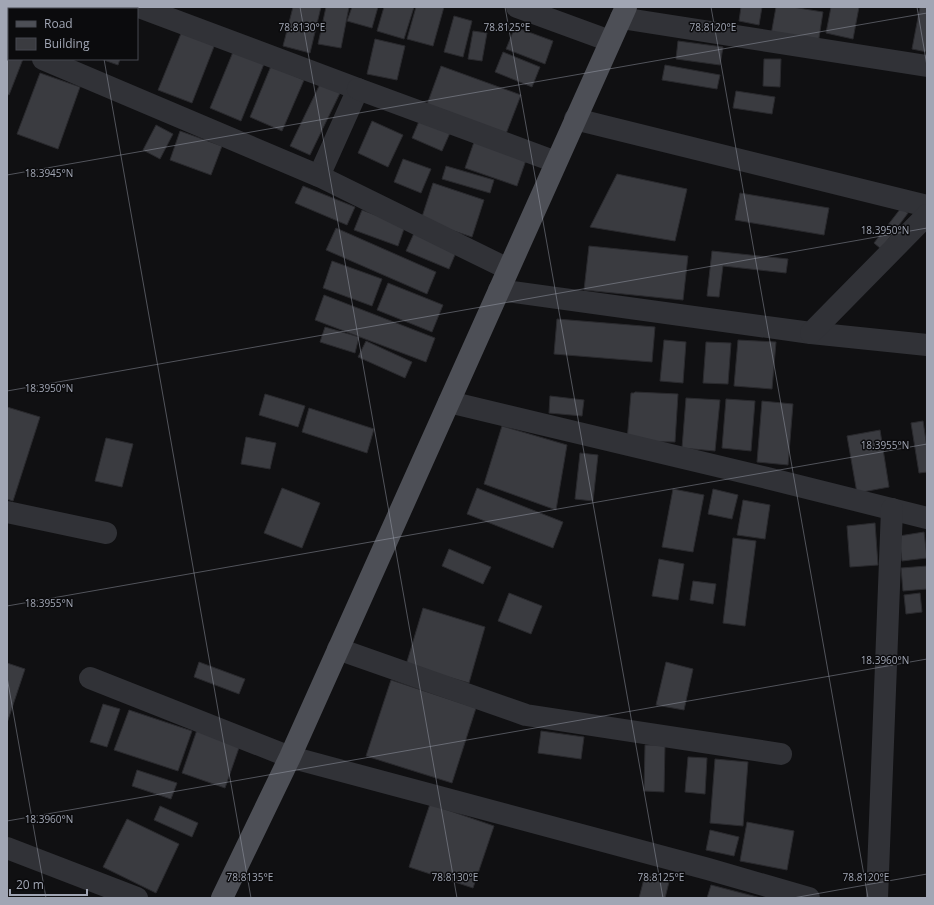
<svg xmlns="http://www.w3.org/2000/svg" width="934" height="905" font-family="'Open Sans',sans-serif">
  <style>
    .building { fill: #3a3b40; stroke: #2a2a2e }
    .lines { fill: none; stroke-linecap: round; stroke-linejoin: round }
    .minor { stroke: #313237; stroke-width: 22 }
    .major { stroke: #4d4f56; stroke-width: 22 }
    .ticks { fill: none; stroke: #a1a6b4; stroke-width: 1; stroke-opacity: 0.45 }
    .ticks-label { font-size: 10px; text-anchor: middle; fill: #a1a6b4; stroke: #0b0b0d; stroke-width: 3; stroke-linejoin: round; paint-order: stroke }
  </style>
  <rect width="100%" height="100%" fill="#101012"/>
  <g class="building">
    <path d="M 7,7 L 56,7 L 55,9 L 9,9 L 9,28 L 7,27 Z"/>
    <path d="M 66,7 L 90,7 L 90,9 L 65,9 Z"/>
    <path d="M 293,7 L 321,7 L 310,53 L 283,46 Z"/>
    <path d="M 326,7 L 349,7 L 341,48 L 318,44 Z"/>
    <path d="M 352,7 L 378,7 L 372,28 L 347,21 Z"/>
    <path d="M 384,7 L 414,7 L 404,39 L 377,31 Z"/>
    <path d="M 416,7 L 444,7 L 433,46 L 407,39 Z"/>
    <path d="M 741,7 L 762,7 L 759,25 L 739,21 Z"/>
    <path d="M 776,7 L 792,7 L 823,12 L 818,44 L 771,35 Z"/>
    <path d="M 831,7 L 859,7 L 853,39 L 826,33 Z"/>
    <path d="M 920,7 L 927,7 L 927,52 L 912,49 Z"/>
    <path d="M 454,16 L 472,21 L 463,57 L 444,52 Z"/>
    <path d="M 515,27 L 553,41 L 545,64 L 506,49 Z"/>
    <path d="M 182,31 L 215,44 L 192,103 L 158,90 Z"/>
    <path d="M 473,31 L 487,33 L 482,61 L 468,59 Z"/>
    <path d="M 375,39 L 405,46 L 397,80 L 367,74 Z"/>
    <path d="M 678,41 L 723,47 L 720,65 L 676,59 Z"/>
    <path d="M 7,52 L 9,53 L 9,59 L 23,59 L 9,95 L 7,94 Z"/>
    <path d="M 233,52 L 264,64 L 241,121 L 210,108 Z"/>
    <path d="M 503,52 L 540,67 L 532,87 L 495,72 Z"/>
    <path d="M 101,59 L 120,59 L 118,65 Z"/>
    <path d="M 764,59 L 781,59 L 780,87 L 763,86 Z"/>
    <path d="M 665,65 L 720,75 L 717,89 L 662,80 Z"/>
    <path d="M 271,66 L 304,80 L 282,131 L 250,117 Z"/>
    <path d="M 441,66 L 521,95 L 504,139 L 425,110 Z"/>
    <path d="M 40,73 L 80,87 L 58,149 L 17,134 Z"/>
    <path d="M 320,84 L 340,93 L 310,155 L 290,146 Z"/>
    <path d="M 736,91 L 775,97 L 772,114 L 733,108 Z"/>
    <path d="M 422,114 L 453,126 L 442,151 L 412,138 Z"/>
    <path d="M 372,121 L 403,135 L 388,167 L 358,153 Z"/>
    <path d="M 156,125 L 173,134 L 160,159 L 143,150 Z"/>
    <path d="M 180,131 L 222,146 L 211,175 L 170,160 Z"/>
    <path d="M 474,142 L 526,160 L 517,186 L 465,168 Z"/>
    <path d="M 403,159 L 431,169 L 421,193 L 394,182 Z"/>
    <path d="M 446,166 L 494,180 L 490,193 L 442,179 Z"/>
    <path d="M 617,174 L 687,189 L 675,241 L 590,227 Z"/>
    <path d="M 433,183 L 484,200 L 472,237 L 421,220 Z"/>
    <path d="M 303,186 L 355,207 L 347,225 L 295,203 Z"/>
    <path d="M 740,193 L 829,208 L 824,235 L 735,220 Z"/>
    <path d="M 901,208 L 908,213 L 881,249 L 874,243 Z"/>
    <path d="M 362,210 L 405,226 L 398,246 L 354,230 Z"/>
    <path d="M 336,228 L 436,272 L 427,294 L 326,250 Z"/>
    <path d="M 415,231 L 457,250 L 449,269 L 406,251 Z"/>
    <path d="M 589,246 L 688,256 L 683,300 L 584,290 Z"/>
    <path d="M 712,251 L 788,259 L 786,273 L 723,266 L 719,297 L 707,296 Z"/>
    <path d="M 332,261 L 382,279 L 372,306 L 323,288 Z"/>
    <path d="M 388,283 L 443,305 L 432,332 L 377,310 Z"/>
    <path d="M 324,295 L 435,338 L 426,362 L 315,320 Z"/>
    <path d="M 557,319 L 655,327 L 652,362 L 554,354 Z"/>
    <path d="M 325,327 L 359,337 L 355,353 L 320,342 Z"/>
    <path d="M 664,340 L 686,342 L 683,383 L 660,381 Z"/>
    <path d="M 738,340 L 776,342 L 772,389 L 734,386 Z"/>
    <path d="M 366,341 L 412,362 L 405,378 L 358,357 Z"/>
    <path d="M 706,342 L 731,343 L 728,384 L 703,383 Z"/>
    <path d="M 635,392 L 678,394 L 675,442 L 627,441 L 631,393 L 634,393 Z"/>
    <path d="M 265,394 L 305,406 L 298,427 L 259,415 Z"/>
    <path d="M 550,396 L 584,400 L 582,416 L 549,413 Z"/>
    <path d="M 686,398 L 720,400 L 715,451 L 682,448 Z"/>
    <path d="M 726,399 L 755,401 L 751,451 L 722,448 Z"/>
    <path d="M 762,401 L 793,404 L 788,465 L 757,462 Z"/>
    <path d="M 7,407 L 40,417 L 13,501 L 7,499 Z"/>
    <path d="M 309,408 L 374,429 L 367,453 L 302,432 Z"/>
    <path d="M 923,421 L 927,448 L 927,472 L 919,473 L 911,423 Z"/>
    <path d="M 502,426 L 567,445 L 556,510 L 484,484 Z"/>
    <path d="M 880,430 L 889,487 L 857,493 L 847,436 Z"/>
    <path d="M 246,437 L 276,443 L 270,469 L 241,464 Z"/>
    <path d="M 106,438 L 133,444 L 122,487 L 95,481 Z"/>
    <path d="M 580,453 L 598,455 L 593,501 L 575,499 Z"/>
    <path d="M 282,488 L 320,503 L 302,548 L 264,533 Z"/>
    <path d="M 477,488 L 563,522 L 553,548 L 467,514 Z"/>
    <path d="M 673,489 L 704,495 L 693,552 L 662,547 Z"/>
    <path d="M 713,489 L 738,495 L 732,519 L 708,514 Z"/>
    <path d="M 743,500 L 770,505 L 765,539 L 737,535 Z"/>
    <path d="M 875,523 L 878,565 L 850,567 L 847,526 Z"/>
    <path d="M 924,532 L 927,558 L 902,561 L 899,536 Z"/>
    <path d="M 733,538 L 756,541 L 745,626 L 723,623 Z"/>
    <path d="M 449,549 L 491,567 L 483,584 L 442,566 Z"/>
    <path d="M 659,559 L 684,564 L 678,600 L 652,596 Z"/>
    <path d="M 927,566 L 927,589 L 903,591 L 901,568 Z"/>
    <path d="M 693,581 L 716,584 L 713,604 L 690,600 Z"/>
    <path d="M 509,593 L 542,606 L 531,634 L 498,621 Z"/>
    <path d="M 920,593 L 922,612 L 906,614 L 904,595 Z"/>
    <path d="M 423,608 L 485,627 L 469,683 L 406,665 Z"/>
    <path d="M 199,662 L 245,679 L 239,694 L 194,677 Z"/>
    <path d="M 666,662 L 693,669 L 684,710 L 656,705 Z"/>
    <path d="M 7,663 L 25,669 L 7,723 Z"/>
    <path d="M 391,680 L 476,708 L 452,783 L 366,756 Z"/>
    <path d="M 103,704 L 120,709 L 107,747 L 90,742 Z"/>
    <path d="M 129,710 L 192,731 L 178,771 L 114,750 Z"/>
    <path d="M 198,727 L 241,742 L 225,788 L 182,773 Z"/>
    <path d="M 541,731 L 584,737 L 581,759 L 538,753 Z"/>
    <path d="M 645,745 L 665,745 L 664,792 L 644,791 Z"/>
    <path d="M 688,757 L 707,758 L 705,794 L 685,792 Z"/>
    <path d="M 715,759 L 748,762 L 743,826 L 710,823 Z"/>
    <path d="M 137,770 L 177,783 L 171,799 L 132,786 Z"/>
    <path d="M 430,804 L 494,826 L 473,888 L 409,867 Z"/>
    <path d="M 160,806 L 198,823 L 192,837 L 154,820 Z"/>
    <path d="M 127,819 L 179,844 L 156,893 L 103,867 Z"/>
    <path d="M 747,822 L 794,831 L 787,870 L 740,861 Z"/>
    <path d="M 710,830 L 739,837 L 734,856 L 706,850 Z"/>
    <path d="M 645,875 L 669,882 L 665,898 L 639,898 Z"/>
    <path d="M 711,885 L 761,898 L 707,898 Z"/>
  </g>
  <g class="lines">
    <g class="minor">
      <path d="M 139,7 L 358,89 L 319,176"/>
      <path d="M 517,7 L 610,41"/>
      <path d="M 621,18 L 927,66"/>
      <path d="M 7,44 L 9,45"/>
      <path d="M 43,59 L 319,176 L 508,269"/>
      <path d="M 358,89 L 556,162"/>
      <path d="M 575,119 L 927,206"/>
      <path d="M 499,290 L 811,333 L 927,345"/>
      <path d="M 811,333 L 927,215"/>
      <path d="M 449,402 L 767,478 L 927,518"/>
      <path d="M 7,512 L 106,533"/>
      <path d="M 338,649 L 526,715 L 781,754"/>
      <path d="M 90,678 L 290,757 L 708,869 L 809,898"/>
      <path d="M 7,848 L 137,898"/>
      <path d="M 877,898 L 892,509"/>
    </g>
    <path class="major" d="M 222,898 L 290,757 L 626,7"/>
  </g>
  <path class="ticks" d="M 94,7 L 95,9M 300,7 L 457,898M 505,7 L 663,898M 711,7 L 868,898M 917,7 L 927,66M 104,59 L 251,898M 7,175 L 927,13M 7,391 L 927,228M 7,606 L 927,444M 7,677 L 46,898M 7,821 L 927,659M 793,898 L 927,874"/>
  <g class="ticks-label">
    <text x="302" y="31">78.8130°E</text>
    <text x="507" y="31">78.8125°E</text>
    <text x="713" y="31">78.8120°E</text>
    <text x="49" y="177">18.3945°N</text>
    <text x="885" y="234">18.3950°N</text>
    <text x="49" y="392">18.3950°N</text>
    <text x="885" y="449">18.3955°N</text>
    <text x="49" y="607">18.3955°N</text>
    <text x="885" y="664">18.3960°N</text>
    <text x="49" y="823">18.3960°N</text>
    <text x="250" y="881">78.8135°E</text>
    <text x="455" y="881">78.8130°E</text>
    <text x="661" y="881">78.8125°E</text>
    <text x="866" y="881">78.8120°E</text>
  </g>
  <rect width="934" height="905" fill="none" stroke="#a1a6b4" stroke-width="16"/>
  <rect x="8" y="8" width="130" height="52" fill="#0b0b0d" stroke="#474950"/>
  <rect x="16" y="21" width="20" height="6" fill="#4d4f56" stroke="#474950"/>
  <text x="44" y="28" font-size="12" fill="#a1a6b4">Road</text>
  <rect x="16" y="38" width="20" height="12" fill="#3a3b40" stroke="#474950"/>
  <text x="44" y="48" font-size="12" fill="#a1a6b4">Building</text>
  <path d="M10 889v6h77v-6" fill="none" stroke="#a1a6b4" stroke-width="2"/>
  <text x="16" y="889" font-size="12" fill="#a1a6b4" stroke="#0b0b0d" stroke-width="3" paint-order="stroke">20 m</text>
</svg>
